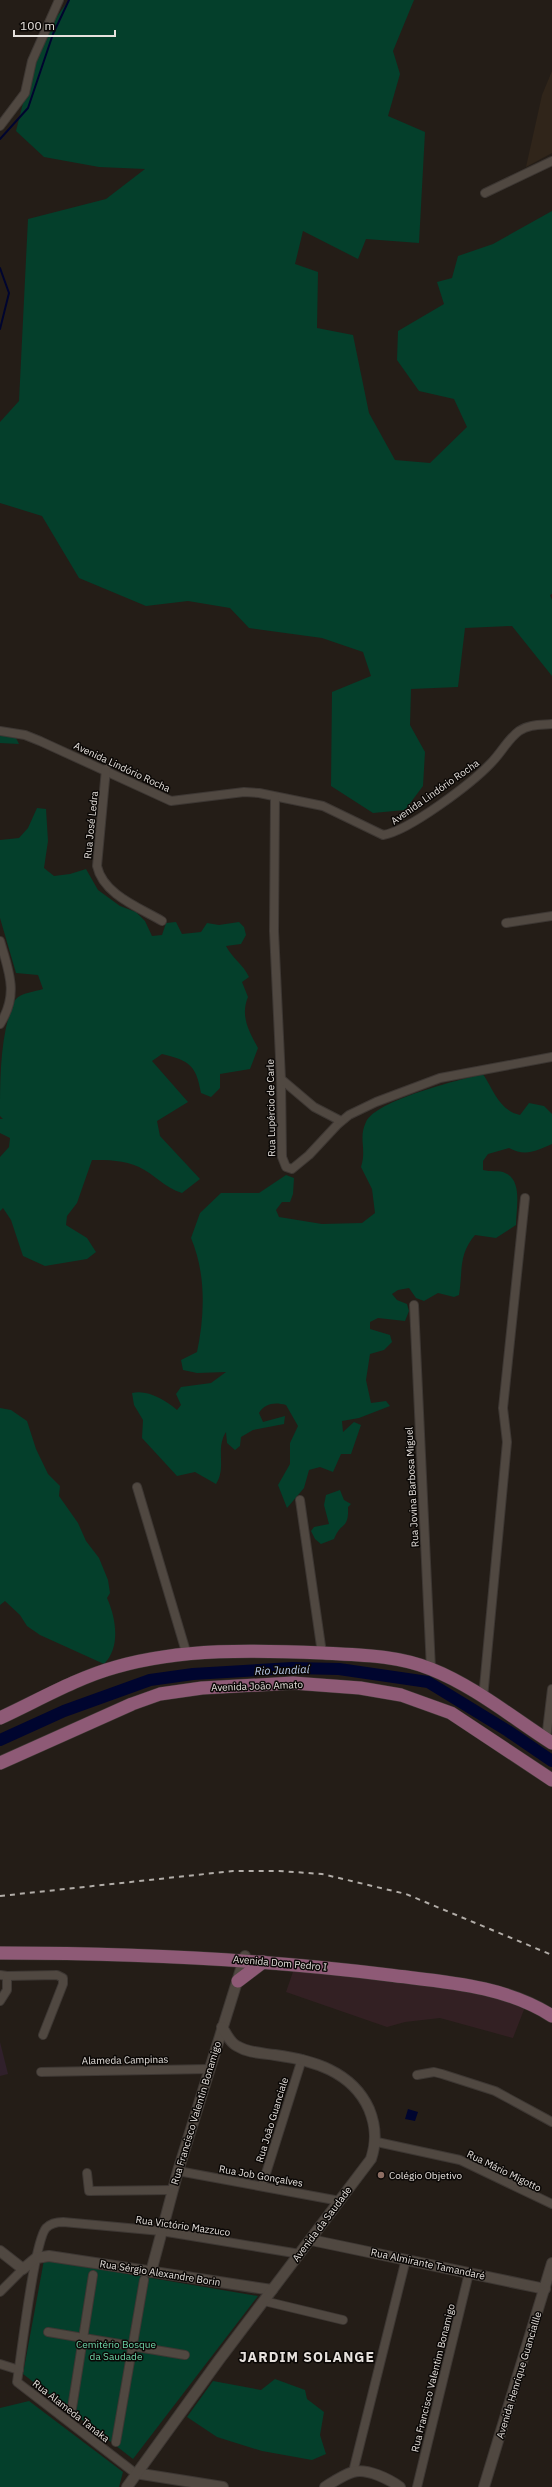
<svg xmlns="http://www.w3.org/2000/svg" width="552" height="2487" font-family="'IBM Plex Sans',sans-serif">
  <style>
    .built { fill: #30251a }
    .industrial { fill: #332023 }
    .medical { fill: #30202b }
    .green { fill: #043f2b }
    .water { fill: #00052f }
    .lines { fill: none; stroke-linecap: round; stroke-linejoin: round }
    .stream { stroke: #00052f; stroke-width: 2 }
    .river { stroke: #00052f; stroke-width: 12 }
    .minor-casing { stroke: #3d3733; stroke-width: 10 }
    .tertiary-casing { stroke: #3d3733; stroke-width: 12 }
    .primary-casing { stroke: #3d3733; stroke-width: 14 }
    .minor { stroke: #504841; stroke-width: 8 }
    .tertiary { stroke: #504841; stroke-width: 10 }
    .primary { stroke: #8e5a76; stroke-width: 13 }
    .rail { stroke: #b1aca7; stroke-width: 2; stroke-dasharray: 5 5; stroke-linecap: butt }
    .education-dot { fill: #8d6e63; stroke: #0b0806; stroke-width: 1.5 }
    .labels { text-anchor: middle; dominant-baseline: central; stroke-width: 3; stroke-linejoin: round; paint-order: stroke }
    .street-label { font-size: 10px; fill: #e6e1dd; stroke: #0b0806 }
    .poi-label { font-size: 10px; fill: #e6e1dd; stroke: #0b0806; text-anchor: start }
    .park-label { font-size: 10px; fill: #6fd6a9; stroke: #0b0806 }
    .water-label { font-size: 11px; font-style: italic; fill: #c0d1f0; stroke: #0b0806 }
    .district-label { font-size: 14px; font-weight: bold; letter-spacing: 1px; fill: #e6e1dd; stroke: #0b0806 }
  </style>
  <rect width="100%" height="100%" fill="#241d17"/>
  <path class="built" d="M 552,71 L 552,153 L 526,167 L 542,95 Z"/>
  <path class="industrial" d="M 295,1966 L 505,1997 L 525,2007 L 513,2038 L 440,2018 L 405,2022 L 387,2027 L 286,1992 Z"/>
  <path class="medical" d="M 0,2042 L 8,2074 L 0,2076 Z"/>
  <g class="green">
    <path d="M 69,0 L 414,0 L 393,51 L 400,74 L 388,116 L 425,132 L 419,243 L 366,239 L 358,259 L 303,231 L 295,264 L 318,272 L 317,328 L 353,335 L 369,413 L 395,460 L 430,463 L 467,427 L 454,399 L 419,391 L 397,360 L 398,331 L 444,304 L 437,282 L 452,278 L 458,256 L 493,244 L 552,211 L 552,594 L 550,595 L 552,600 L 552,676 L 512,626 L 465,628 L 458,687 L 411,689 L 410,725 L 425,752 L 423,786 L 405,810 L 373,813 L 331,786 L 332,692 L 371,676 L 363,652 L 322,638 L 249,628 L 230,608 L 188,601 L 146,606 L 79,578 L 42,516 L 0,503 L 0,422 L 19,401 L 28,219 L 106,199 L 145,169 L 99,167 L 44,157 L 16,131 L 29,79 L 44,34 Z"/>
    <path d="M 0,735 L 16,738 L 19,744 L 0,743 Z"/>
    <path d="M 37,808 L 46,809 L 48,841 L 44,868 L 54,876 L 70,874 L 86,869 L 98,890 L 120,906 L 136,912 L 145,921 L 152,936 L 162,935 L 166,923 L 176,922 L 182,934 L 201,932 L 207,923 L 219,925 L 239,922 L 244,927 L 246,935 L 241,944 L 226,946 C 232,958 243,964 249,977 L 242,982 L 248,997 C 240,1016 249,1031 258,1048 L 250,1069 L 220,1074 L 220,1088 L 211,1097 L 201,1093 C 196,1065 190,1061 162,1054 L 152,1061 L 188,1102 L 157,1121 L 160,1136 L 200,1179 L 182,1193 C 165,1188 154,1174 139,1167 C 124,1160 108,1160 92,1160 L 77,1203 L 67,1216 L 66,1225 L 87,1238 L 96,1252 L 87,1259 L 45,1266 L 23,1256 L 11,1220 L 3,1208 L 0,1211 L 0,1157 L 9,1147 L 10,1138 L 0,1133 L 0,1119 L 3,1119 L 0,1116 C 0,1079 0,1031 15,1000 C 22,992 35,992 43,989 L 38,975 L 16,973 L 0,918 L 0,840 L 19,838 L 28,828 Z"/>
    <path d="M 483,1074 C 494,1091 499,1110 520,1115 L 529,1103 L 544,1106 L 552,1114 L 552,1144 C 535,1151 526,1157 509,1148 L 488,1154 L 483,1161 L 483,1170 C 490,1172 500,1170 505,1173 C 523,1180 516,1209 516,1225 L 496,1238 L 475,1235 C 458,1255 463,1271 459,1295 L 454,1297 L 438,1293 L 424,1301 L 416,1298 L 409,1288 L 398,1290 L 392,1294 L 397,1300 L 407,1304 L 409,1311 L 405,1321 L 378,1318 L 370,1322 L 370,1329 L 390,1335 L 392,1342 L 384,1350 L 370,1354 L 366,1380 L 371,1403 L 386,1401 L 390,1406 L 359,1418 L 342,1421 L 343,1432 L 354,1422 L 361,1425 L 351,1454 L 341,1454 L 333,1472 L 320,1467 L 309,1470 L 304,1488 L 287,1508 L 278,1485 L 290,1464 L 290,1443 L 298,1426 L 286,1405 C 275,1402 265,1403 259,1413 L 263,1422 L 285,1416 L 284,1424 L 253,1430 L 241,1437 L 240,1446 L 235,1450 L 227,1443 L 226,1432 C 215,1449 227,1467 216,1484 L 195,1472 L 177,1476 L 142,1438 L 143,1420 L 134,1405 L 132,1393 C 147,1389 166,1400 177,1410 L 181,1405 L 176,1394 L 181,1387 L 211,1383 L 226,1372 L 197,1373 L 183,1370 L 181,1360 L 197,1352 C 205,1315 206,1273 191,1238 L 200,1213 L 221,1193 L 259,1193 L 286,1175 L 294,1178 L 293,1194 L 290,1202 L 282,1202 L 276,1210 L 279,1217 L 322,1224 L 362,1223 L 375,1213 L 372,1189 L 361,1167 C 367,1148 358,1139 366,1122 C 376,1100 459,1080 483,1074 Z"/>
    <path d="M 0,1408 L 11,1410 L 27,1421 L 36,1449 L 48,1474 L 60,1486 L 59,1496 L 78,1523 L 86,1541 L 99,1558 L 108,1580 L 110,1593 L 107,1598 C 116,1618 121,1647 104,1664 L 40,1635 L 27,1626 L 20,1615 L 5,1601 L 0,1605 Z"/>
    <path d="M 340,1490 L 344,1500 L 351,1504 L 348,1507 C 349,1530 341,1521 334,1539 L 321,1544 L 315,1539 L 311,1531 L 314,1527 L 329,1524 L 324,1505 L 326,1495 Z"/>
    <path d="M 44,2260 L 258,2296 L 133,2459 L 23,2374 Z"/>
    <path d="M 275,2379 L 305,2390 L 307,2399 L 324,2412 L 320,2435 L 326,2454 L 312,2460 L 262,2451 L 217,2437 L 187,2417 L 213,2381 L 261,2390 Z"/>
    <path d="M 29,2401 L 123,2472 L 119,2487 L 0,2487 L 0,2408 Z"/>
  </g>
  <path class="water" d="M 408,2109 L 418,2112 L 415,2121 L 405,2119 Z"/>
  <g class="lines">
    <g class="stream">
      <path d="M 0,139 L 28,108 L 53,34 L 69,0"/>
      <path d="M 0,268 L 9,293 L 0,329"/>
    </g>
    <path class="river" d="M 0,1740 L 64,1711 L 150,1680 L 193,1674 L 292,1668 L 339,1669 L 428,1682 L 508,1731 L 552,1761"/>
    <defs>
      <g id="minor">
        <path d="M 0,126 L 25,93 L 32,61 L 59,0"/>
        <path d="M 485,193 L 552,161"/>
        <path d="M 0,731 L 25,735 L 40,741 L 171,801 L 244,792 L 259,793 L 323,806 L 383,835 C 409,831 472,783 491,763 C 501,753 508,739 519,731 C 529,724 541,725 552,724"/>
        <path d="M 106,769 L 97,866 C 103,894 138,907 162,921"/>
        <path d="M 275,797 L 274,931 L 281,1079 L 282,1157 L 286,1167 L 292,1169 L 309,1155 L 337,1125 L 349,1115 L 376,1102 L 440,1078 L 552,1057"/>
        <path d="M 506,923 L 552,916"/>
        <path d="M 0,941 C 9,972 19,994 0,1024"/>
        <path d="M 281,1079 L 314,1107 L 341,1121"/>
        <path d="M 414,1305 L 431,1669"/>
        <path d="M 137,1487 L 187,1655"/>
        <path d="M 300,1500 L 322,1653"/>
        <path d="M 483,1698 L 507,1442 L 503,1408 L 525,1198"/>
        <path d="M 546,1739 L 552,1689"/>
        <path d="M 0,1975 L 7,1976 L 7,1990 L 0,2001"/>
        <path d="M 7,1976 L 57,1975 L 63,1978 L 63,1984 L 43,2035"/>
        <path d="M 41,2072 L 209,2069"/>
        <path d="M 417,2075 L 434,2072 L 442,2074 L 495,2091 L 552,2122"/>
        <path d="M 377,2142 L 460,2160 L 552,2204"/>
        <path d="M 178,2171 L 340,2201"/>
        <path d="M 87,2173 L 89,2191 L 172,2190"/>
        <path d="M 262,2186 L 302,2059"/>
        <path d="M 0,2292 L 23,2269"/>
        <path d="M 264,2301 L 343,2320"/>
        <path d="M 48,2332 L 185,2355"/>
        <path d="M 0,2364 L 19,2370"/>
        <path d="M 72,2408 L 93,2275"/>
        <path d="M 116,2442 L 144,2280"/>
        <path d="M 353,2472 L 406,2259"/>
        <path d="M 135,2473 L 17,2382 C 21,2357 34,2242 46,2228 C 51,2223 56,2222 63,2222 L 161,2231 L 300,2254"/>
        <path d="M 417,2487 L 469,2273"/>
      </g>
      <g id="tertiary">
        <path d="M 311,2240 L 545,2289"/>
        <path d="M 0,2251 L 23,2269 L 36,2258 L 49,2256 L 272,2290"/>
        <path d="M 151,2272 L 178,2171 L 245,1956"/>
        <path d="M 135,2473 L 223,2487"/>
        <path d="M 127,2487 L 219,2360 L 371,2159 C 377,2141 376,2126 369,2109 C 352,2071 312,2060 275,2055 C 262,2053 248,2053 237,2046 C 230,2043 226,2033 222,2027"/>
        <path d="M 325,2487 C 333,2482 343,2475 353,2472 C 367,2468 389,2479 400,2487"/>
        <path d="M 484,2487 L 552,2263"/>
      </g>
      <g id="primary">
        <path d="M 0,1718 C 37,1701 76,1678 116,1667 C 182,1648 255,1650 323,1653 C 359,1655 397,1655 431,1669 C 474,1686 513,1718 552,1743"/>
        <path d="M 0,1763 L 132,1704 L 160,1694 L 202,1688 L 293,1683 L 360,1688 L 401,1695 L 451,1713 L 552,1780"/>
        <path d="M 0,1953 C 130,1953 260,1959 389,1975 C 444,1982 504,1985 552,2016"/>
        <path d="M 238,1981 L 263,1962"/>
      </g>
    </defs>
    <use href="#minor" class="minor-casing"/>
    <use href="#tertiary" class="tertiary-casing"/>
    <use href="#primary" class="primary-casing"/>
    <use href="#minor" class="minor"/>
    <use href="#tertiary" class="tertiary"/>
    <use href="#primary" class="primary"/>
    <path class="rail" d="M 0,1896 L 233,1871 L 279,1871 L 322,1874 L 406,1894 L 552,1955"/>
  </g>
  <circle class="education-dot" cx="381" cy="2175" r="4"/>
  <g class="labels">
    <g class="street-label">
      <text transform="translate(122 767) rotate(25)">Avenida Lindório Rocha</text>
      <text transform="translate(435 792) rotate(-35)">Avenida Lindório Rocha</text>
      <text transform="translate(91 825) rotate(-84)">Rua José Ledra</text>
      <text transform="translate(271 1108) rotate(-91)">Rua Lupércio de Carle</text>
      <text transform="translate(412 1487) rotate(-93)">Rua Jovina Barbosa Miguel</text>
      <text transform="translate(257 1686) rotate(-2)">Avenida João Amato</text>
      <text transform="translate(280 1963) rotate(5)">Avenida Dom Pedro I</text>
      <text transform="translate(125 2060) rotate(-1)">Alameda Campinas</text>
      <text transform="translate(196 2113) rotate(-73)">Rua Francisco Valentin Bonamigo</text>
      <text transform="translate(272 2120) rotate(-73)">Rua João Guanciale</text>
      <text transform="translate(504 2171) rotate(26)">Rua Mário Migotto</text>
      <text transform="translate(261 2176) rotate(10)">Rua Job Gonçalves</text>
      <text transform="translate(322 2224) rotate(-53)">Avenida da Saudade</text>
      <text transform="translate(183 2226) rotate(8)">Rua Victório Mazzuco</text>
      <text transform="translate(428 2264) rotate(12)">Rua Almirante Tamandaré</text>
      <text transform="translate(160 2273) rotate(9)">Rua Sérgio Alexandre Borin</text>
      <text transform="translate(519 2375) rotate(-73)">Avenida Henrique Guanciallle</text>
      <text transform="translate(433 2378) rotate(-76)">Rua Francisco Valentim Bonamigo</text>
      <text transform="translate(71 2411) rotate(38)">Rua Alameda Tanaka</text>
    </g>
    <g class="poi-label">
      <text x="389" y="2175">Colégio Objetivo</text>
    </g>
    <g class="park-label">
      <text x="116" y="2344">Cemitério Bosque<tspan x="116" dy="12">da Saudade</tspan></text>
    </g>
    <g class="water-label">
      <text transform="translate(282 1670) rotate(-2)">Rio Jundiaí</text>
    </g>
    <g class="district-label">
      <text x="307" y="2357">JARDIM SOLANGE</text>
    </g>
  </g>
  <path d="M14 30v6h101v-6" fill="none" stroke="#e6e1dd" stroke-width="2"/>
  <text x="20" y="30" font-size="12" fill="#e6e1dd" stroke="#0b0806" stroke-width="3" paint-order="stroke">100 m</text>
</svg>
